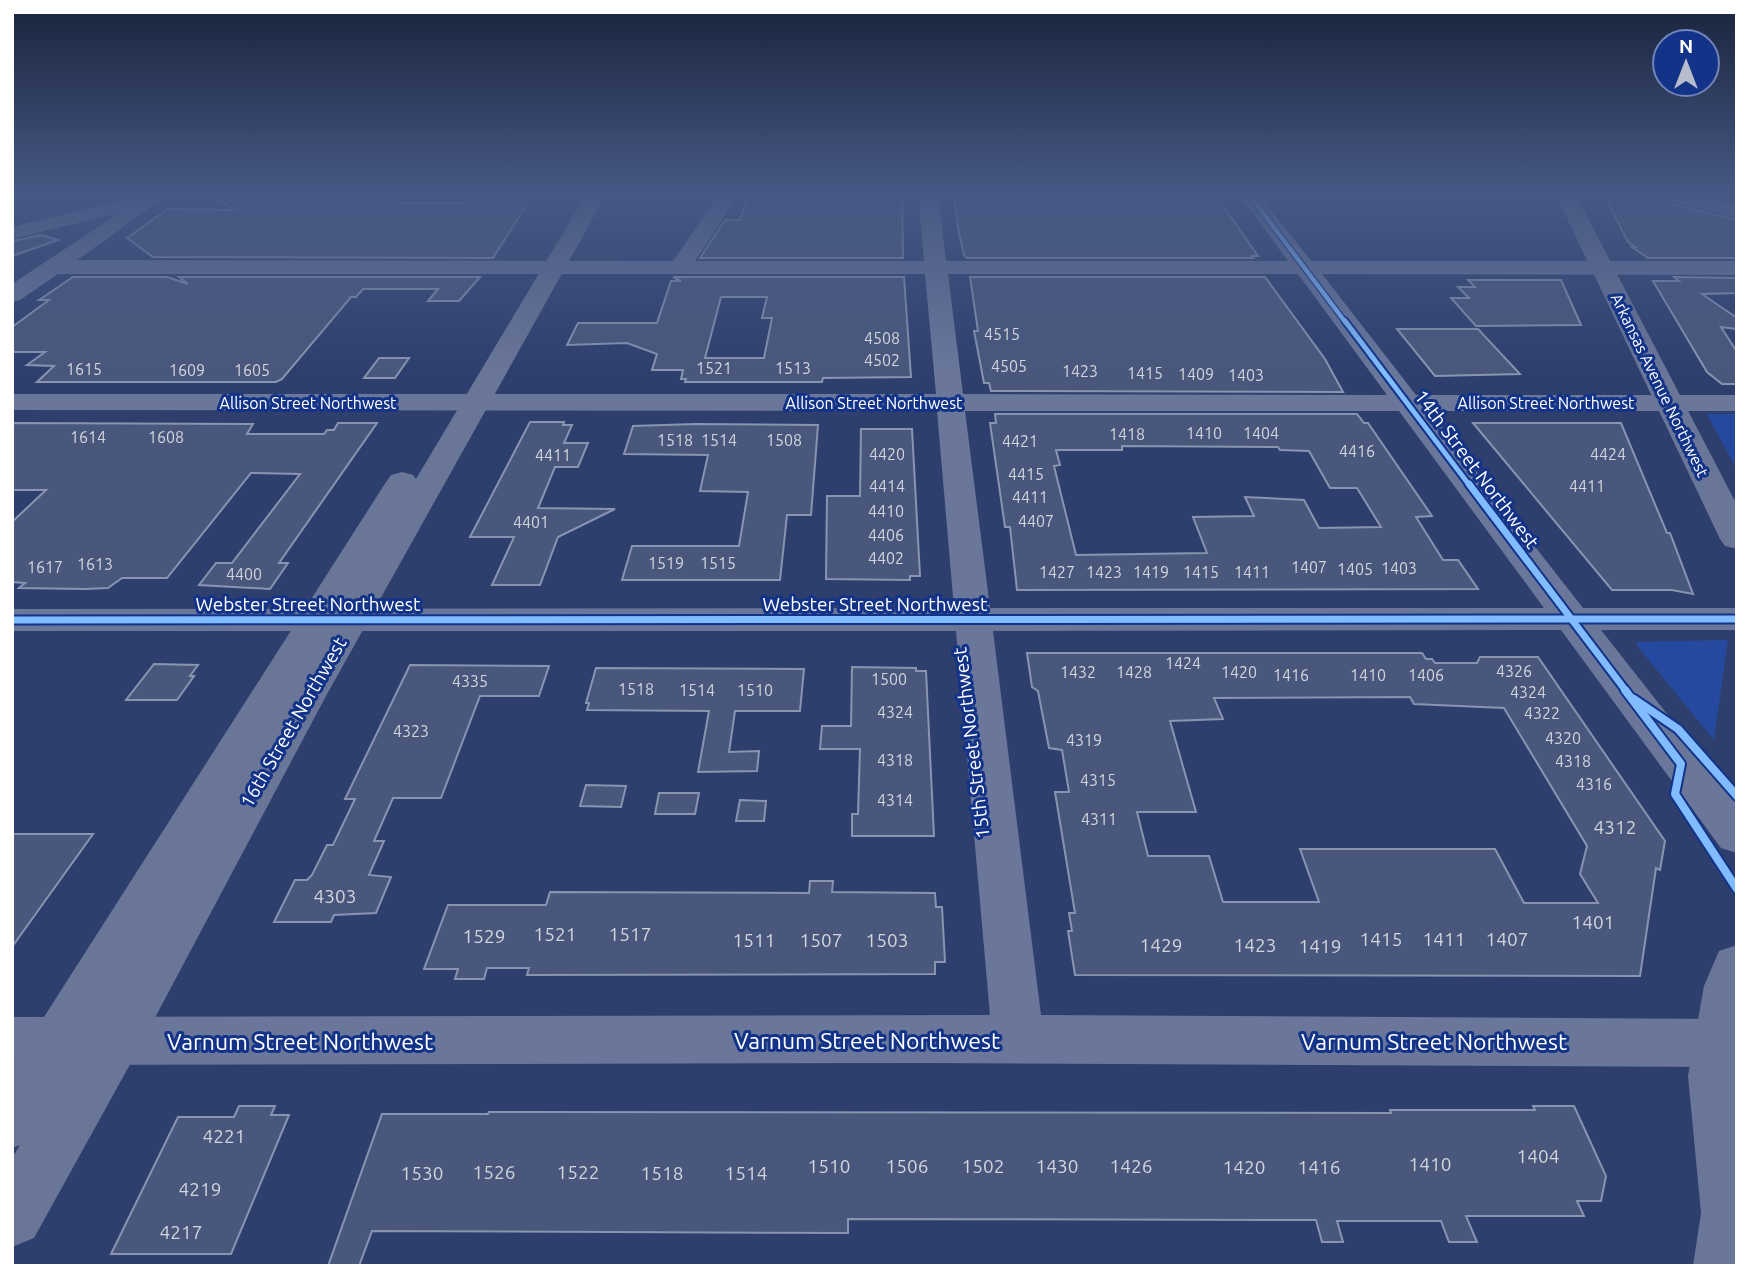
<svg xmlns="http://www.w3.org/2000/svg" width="1749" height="1278" font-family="Ubuntu,sans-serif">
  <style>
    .green { fill: #2649a0 }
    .building { fill: #49577c; stroke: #8994b1; stroke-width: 2; fill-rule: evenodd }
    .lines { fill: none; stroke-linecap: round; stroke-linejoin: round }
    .minor { fill: #6a779b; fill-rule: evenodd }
    .major { fill: #6a7698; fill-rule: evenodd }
    .cycleway-far3-casing { stroke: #133388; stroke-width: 7 }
    .cycleway-far2-casing { stroke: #133388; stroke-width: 9 }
    .cycleway-far1-casing { stroke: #133388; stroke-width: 11 }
    .cycleway-casing { stroke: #133388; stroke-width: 12 }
    .cycleway-far3 { stroke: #80bcff; stroke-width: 4.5 }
    .cycleway-far2 { stroke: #80bcff; stroke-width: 5 }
    .cycleway-far1 { stroke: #80bcff; stroke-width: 7 }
    .cycleway { stroke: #80bcff; stroke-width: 8 }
    .labels { text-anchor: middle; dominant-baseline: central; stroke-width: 6; stroke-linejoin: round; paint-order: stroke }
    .number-label { font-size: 16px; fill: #d2d5de }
    .far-street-label { font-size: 16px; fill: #fff; stroke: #133388 }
    .street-label { font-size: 19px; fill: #fff; stroke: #133388 }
    .near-number-label { font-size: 19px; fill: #d2d5de }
    .near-street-label { font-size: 23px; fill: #fff; stroke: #133388 }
  </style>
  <rect width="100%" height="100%" fill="#2e3f6d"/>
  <g class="green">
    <path d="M 1707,414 L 1737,414 L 1737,470 Z"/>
    <path d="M 1728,640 L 1714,740 L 1638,647 L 1636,642 Z"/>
  </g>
  <g class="building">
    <path d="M 241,193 L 399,195 L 390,203 L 464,203 L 473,193 L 534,193 L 493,258 L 153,257 L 127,238 L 168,209 L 234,210 L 214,198 Z"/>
    <path d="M 748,193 L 902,193 L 903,258 L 700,258 L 725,220 L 740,220 Z"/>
    <path d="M 953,193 L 1214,193 L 1258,256 L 1252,256 L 1253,258 L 967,258 L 964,255 L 959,233 Z"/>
    <path d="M 1603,193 L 1649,193 L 1654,200 L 1737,220 L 1737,258 L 1648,258 L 1632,247 L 1635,247 L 1628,242 Z"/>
    <path d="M 41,235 L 58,240 L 12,256 L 12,241 Z"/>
    <path d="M 73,277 L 167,277 L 188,284 L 179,277 L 480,277 L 459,301 L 428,301 L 438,289 L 363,289 L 356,297 L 351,297 L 282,379 L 276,382 L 37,382 L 54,366 L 27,365 L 45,352 L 12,352 L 12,327 L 49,300 L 39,300 Z"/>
    <path d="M 673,277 L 904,277 L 911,377 L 823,378 L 822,382 L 685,382 L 686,379 L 681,379 L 683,370 L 652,370 L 657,354 L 627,343 L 567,345 L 578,323 L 657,323 L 671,281 L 681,281 ZM 721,297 L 767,297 L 762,318 L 772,318 L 764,358 L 705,358 Z"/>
    <path d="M 970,277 L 1265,277 L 1325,359 L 1343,392 L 991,391 L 989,383 L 984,383 L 974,331 L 978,331 Z"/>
    <path d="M 1674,277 L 1737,278 L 1737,293 L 1702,294 L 1737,318 L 1737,329 L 1721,327 L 1737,352 L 1737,384 L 1722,384 L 1707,372 L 1653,281 L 1679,281 Z"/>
    <path d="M 1468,280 L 1561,280 L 1581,325 L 1476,326 L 1451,298 L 1469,298 L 1458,287 L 1475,287 Z"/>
    <path d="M 1397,329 L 1478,329 L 1520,374 L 1435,376 Z"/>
    <path d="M 379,358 L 409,358 L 395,378 L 364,378 Z"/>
    <path d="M 995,414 L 1357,414 L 1364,423 L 1368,423 L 1432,516 L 1416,517 L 1443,560 L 1458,560 L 1478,589 L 1017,590 L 1010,527 L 1005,527 L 990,423 L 996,423 ZM 1122,446 L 1278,447 L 1280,450 L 1309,451 L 1330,488 L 1357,488 L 1381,527 L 1319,528 L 1304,500 L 1245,497 L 1254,516 L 1193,517 L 1207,553 L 1076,555 L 1054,466 L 1060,465 L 1056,450 L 1122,450 Z"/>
    <path d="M 530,422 L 564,422 L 563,425 L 572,425 L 564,443 L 588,443 L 578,467 L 555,467 L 538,508 L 615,509 L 558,537 L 540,585 L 492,585 L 514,537 L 470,537 Z"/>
    <path d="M 12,423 L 253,424 L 247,434 L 324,434 L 327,430 L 334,430 L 338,423 L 377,423 L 279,563 L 288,563 L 270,589 L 199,585 L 216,563 L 232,563 L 300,474 L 251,473 L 167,578 L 122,578 L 108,588 L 85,589 L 19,588 L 25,583 L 12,582 L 12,522 L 46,490 L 12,490 Z"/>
    <path d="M 1473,423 L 1621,423 L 1667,533 L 1670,533 L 1693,594 L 1672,590 L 1612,590 Z"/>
    <path d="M 695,424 L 818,425 L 811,515 L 787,515 L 780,580 L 622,580 L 632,546 L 739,546 L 748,492 L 700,491 L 708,455 L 624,454 L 633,426 Z"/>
    <path d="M 861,429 L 912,429 L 920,576 L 910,576 L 910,580 L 826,579 L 827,496 L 860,496 Z"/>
    <path d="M 1027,653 L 1422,653 L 1426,659 L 1432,659 L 1435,663 L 1477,663 L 1480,657 L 1538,657 L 1665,841 L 1660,870 L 1656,868 L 1640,976 L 1075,975 L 1068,931 L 1072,931 L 1069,913 L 1075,913 L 1055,792 L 1069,792 L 1062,750 L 1049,748 L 1038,691 L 1032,687 ZM 1410,697 L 1414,704 L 1504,708 L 1587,846 L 1580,874 L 1598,903 L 1524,903 L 1495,849 L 1300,849 L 1319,902 L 1223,902 L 1209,856 L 1148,856 L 1137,812 L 1196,812 L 1170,721 L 1223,719 L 1214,698 Z"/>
    <path d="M 154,664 L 198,665 L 190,676 L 194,676 L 177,700 L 126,700 Z"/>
    <path d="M 410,665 L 549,666 L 539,696 L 480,696 L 441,798 L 393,798 L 374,841 L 384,841 L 369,875 L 391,877 L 376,913 L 334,915 L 331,922 L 274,922 L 295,880 L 307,880 L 312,875 L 327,845 L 333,845 L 355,799 L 345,799 Z"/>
    <path d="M 852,667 L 916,668 L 916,671 L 926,671 L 934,836 L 852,836 L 852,814 L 858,814 L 860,749 L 820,749 L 822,726 L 851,726 Z"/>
    <path d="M 596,668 L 804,669 L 800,711 L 735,711 L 729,752 L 759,751 L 757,771 L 698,772 L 709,711 L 587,710 L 589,703 L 586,703 Z"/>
    <path d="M 586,785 L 626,786 L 621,807 L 580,806 Z"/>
    <path d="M 659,793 L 699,793 L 695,814 L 655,814 Z"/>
    <path d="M 740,800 L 766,801 L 764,821 L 736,821 Z"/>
    <path d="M 12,834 L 93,834 L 12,947 Z"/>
    <path d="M 810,881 L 833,881 L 832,892 L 935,893 L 936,907 L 942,907 L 945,962 L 935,962 L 935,974 L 527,975 L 529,968 L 487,968 L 484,979 L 455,979 L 458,969 L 424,969 L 448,905 L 546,905 L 550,892 L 809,893 Z"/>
    <path d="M 239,1106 L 275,1106 L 271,1115 L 289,1115 L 231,1254 L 111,1254 L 178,1117 L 234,1117 Z"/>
    <path d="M 1533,1106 L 1574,1106 L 1606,1176 L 1601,1201 L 1577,1201 L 1584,1216 L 1466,1216 L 1477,1242 L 1449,1242 L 1441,1221 L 1337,1221 L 1343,1242 L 1322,1242 L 1316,1220 L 848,1219 L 848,1233 L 372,1231 L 359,1266 L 328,1266 L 382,1114 L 488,1114 L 489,1112 L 1391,1113 L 1390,1110 L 1535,1110 Z"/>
  </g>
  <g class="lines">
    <g class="minor">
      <path d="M 148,193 L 171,193 L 77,260 L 673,261 L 720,193 L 740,193 L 695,261 L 924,261 L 918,193 L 938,193 L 946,261 L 1288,261 L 1238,193 L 1258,193 L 1311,261 L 1737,261 L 1737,275 L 1322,274 L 1416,395 L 1737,395 L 1737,411 L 1429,411 L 1583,608 L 1737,608 L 1737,630 L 1601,630 L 1737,803 L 1737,853 L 1721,848 L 1561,630 L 993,631 L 1041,1015 L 1721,1019 L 1737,1025 L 1737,1061 L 1721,1067 L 928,1063 L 12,1065 L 12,1017 L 990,1015 L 956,631 L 12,631 L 12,609 L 954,608 L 937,411 L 12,410 L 12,394 L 936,394 L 925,274 L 58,274 L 20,300 L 12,302 L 12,284 L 119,213 L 12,239 L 12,227 L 130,198 L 137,200 ZM 948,274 L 1298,274 L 1387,395 L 963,394 ZM 965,411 L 1399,411 L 1544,608 L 990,608 Z"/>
      <path d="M 1652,193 L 1685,193 L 1737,206 L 1737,218 L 1655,197 Z"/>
    </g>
    <g class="major">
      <path d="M 587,193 L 607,193 L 326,696 L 133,1059 L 34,1238 L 12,1247 L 12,1158 L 20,1145 L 12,1148 L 12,1067 L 386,482 L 391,475 L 402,472 L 413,475 L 416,479 Z"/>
      <path d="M 1555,193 L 1575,193 L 1737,505 L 1737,549 L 1725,546 L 1720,539 Z"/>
      <path d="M 1737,945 L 1737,1266 L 1693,1266 L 1701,1213 L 1688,1076 L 1704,986 L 1719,951 Z"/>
    </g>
    <defs>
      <path id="cycleway-far3" d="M 1248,193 L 1346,323"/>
      <path id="cycleway-far2" d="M 1345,321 L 1470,486"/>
      <g id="cycleway-far1">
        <path d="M 1469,484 L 1626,691"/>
        <path d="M 12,620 L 1737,619"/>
      </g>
      <g id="cycleway">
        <path d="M 1625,690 L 1681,764 L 1675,794 L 1737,889"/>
        <path d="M 1634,699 L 1678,729 L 1737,796"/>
      </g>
    </defs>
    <use href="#cycleway-far3" class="cycleway-far3-casing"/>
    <use href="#cycleway-far2" class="cycleway-far2-casing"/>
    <use href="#cycleway-far1" class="cycleway-far1-casing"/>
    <use href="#cycleway" class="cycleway-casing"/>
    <use href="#cycleway-far3" class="cycleway-far3"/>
    <use href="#cycleway-far2" class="cycleway-far2"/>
    <use href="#cycleway-far1" class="cycleway-far1"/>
    <use href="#cycleway" class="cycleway"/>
  </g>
  <linearGradient id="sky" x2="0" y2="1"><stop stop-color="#19233c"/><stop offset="0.52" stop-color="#465884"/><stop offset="1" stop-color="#465884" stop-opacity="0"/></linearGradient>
  <rect width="1749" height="372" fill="url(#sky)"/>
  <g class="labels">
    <g class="number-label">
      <text x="1002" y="334">4515</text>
      <text x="882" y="338">4508</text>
      <text x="882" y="360">4502</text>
      <text x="1009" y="366">4505</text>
      <text x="714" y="368">1521</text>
      <text x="793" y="368">1513</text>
      <text x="84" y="369">1615</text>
      <text x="187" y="370">1609</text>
      <text x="252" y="370">1605</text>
      <text x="1080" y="371">1423</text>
      <text x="1145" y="373">1415</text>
      <text x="1196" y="374">1409</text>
      <text x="1246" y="375">1403</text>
      <text x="1204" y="433">1410</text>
      <text x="1261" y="433">1404</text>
      <text x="1127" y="434">1418</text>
      <text x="88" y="437">1614</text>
      <text x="166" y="437">1608</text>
      <text x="675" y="440">1518</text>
      <text x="719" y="440">1514</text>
      <text x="784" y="440">1508</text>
      <text x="1020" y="441">4421</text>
      <text x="1357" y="451">4416</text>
      <text x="887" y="454">4420</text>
      <text x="1608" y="454">4424</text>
      <text x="553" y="455">4411</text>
      <text x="1026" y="474">4415</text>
      <text x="887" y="486">4414</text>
      <text x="1587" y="486">4411</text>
      <text x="1030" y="497">4411</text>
      <text x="886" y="511">4410</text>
      <text x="1036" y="521">4407</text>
      <text x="531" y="522">4401</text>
      <text x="886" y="535">4406</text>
      <text x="886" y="558">4402</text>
      <text x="666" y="563">1519</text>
      <text x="718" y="563">1515</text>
      <text x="95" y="564">1613</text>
      <text x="45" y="567">1617</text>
      <text x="1309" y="567">1407</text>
      <text x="1399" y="568">1403</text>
      <text x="1355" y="569">1405</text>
      <text x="1057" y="572">1427</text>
      <text x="1104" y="572">1423</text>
      <text x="1151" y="572">1419</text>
      <text x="1201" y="572">1415</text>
      <text x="1252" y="572">1411</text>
      <text x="244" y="574">4400</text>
      <text x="1183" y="663">1424</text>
      <text x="1514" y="671">4326</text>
      <text x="1078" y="672">1432</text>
      <text x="1134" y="672">1428</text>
      <text x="1239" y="672">1420</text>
      <text x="1291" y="675">1416</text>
      <text x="1368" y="675">1410</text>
      <text x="1426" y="675">1406</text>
      <text x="889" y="679">1500</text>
      <text x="470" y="681">4335</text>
      <text x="636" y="689">1518</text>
      <text x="697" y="690">1514</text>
      <text x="755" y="690">1510</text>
      <text x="1528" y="692">4324</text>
      <text x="895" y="712">4324</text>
      <text x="1542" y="713">4322</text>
      <text x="411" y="731">4323</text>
      <text x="1563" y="738">4320</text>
      <text x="1084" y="740">4319</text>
      <text x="895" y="760">4318</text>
      <text x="1573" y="761">4318</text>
      <text x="1098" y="780">4315</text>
      <text x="1594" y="784">4316</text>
      <text x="895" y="800">4314</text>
      <text x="1099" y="819">4311</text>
    </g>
    <g class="far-street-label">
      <text transform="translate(1660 385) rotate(64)">Arkansas Avenue Northwest</text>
      <text x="308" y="403">Allison Street Northwest</text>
      <text x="874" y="403">Allison Street Northwest</text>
      <text x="1546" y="403">Allison Street Northwest</text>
    </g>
    <g class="street-label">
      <text transform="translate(1477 469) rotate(53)">14th Street Northwest</text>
      <text x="308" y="604">Webster Street Northwest</text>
      <text x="875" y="604">Webster Street Northwest</text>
      <text transform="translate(293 722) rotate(-60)">16th Street Northwest</text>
      <text transform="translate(971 743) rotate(-97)">15th Street Northwest</text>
    </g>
    <g class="near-number-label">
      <text x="1615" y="827">4312</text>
      <text x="335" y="896">4303</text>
      <text x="1593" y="922">1401</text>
      <text x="555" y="934">1521</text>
      <text x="630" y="934">1517</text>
      <text x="484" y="936">1529</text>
      <text x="1381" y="939">1415</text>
      <text x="1444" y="939">1411</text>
      <text x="1507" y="939">1407</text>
      <text x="754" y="940">1511</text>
      <text x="821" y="940">1507</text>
      <text x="887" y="940">1503</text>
      <text x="1161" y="945">1429</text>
      <text x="1255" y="945">1423</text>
      <text x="1320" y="946">1419</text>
      <text x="224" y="1136">4221</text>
      <text x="1538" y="1156">1404</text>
      <text x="1430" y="1164">1410</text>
      <text x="829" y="1166">1510</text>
      <text x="907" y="1166">1506</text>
      <text x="983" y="1166">1502</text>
      <text x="1057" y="1166">1430</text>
      <text x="1131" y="1166">1426</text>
      <text x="1244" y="1167">1420</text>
      <text x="1319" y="1167">1416</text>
      <text x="494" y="1172">1526</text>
      <text x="578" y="1172">1522</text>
      <text x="422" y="1173">1530</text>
      <text x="662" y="1173">1518</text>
      <text x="746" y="1173">1514</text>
      <text x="200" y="1189">4219</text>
      <text x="181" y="1232">4217</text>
    </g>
    <g class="near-street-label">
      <text x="867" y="1040">Varnum Street Northwest</text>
      <text x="300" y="1041">Varnum Street Northwest</text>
      <text x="1434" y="1041">Varnum Street Northwest</text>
    </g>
  </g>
  <rect width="1749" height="1278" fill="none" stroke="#ffffff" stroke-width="28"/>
  <g transform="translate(1686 63)"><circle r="33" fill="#133388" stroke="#7185b8" stroke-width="2"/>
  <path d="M0-5L12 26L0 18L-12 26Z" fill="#b6bccc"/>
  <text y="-10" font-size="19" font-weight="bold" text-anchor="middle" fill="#ffffff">N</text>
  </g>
</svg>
